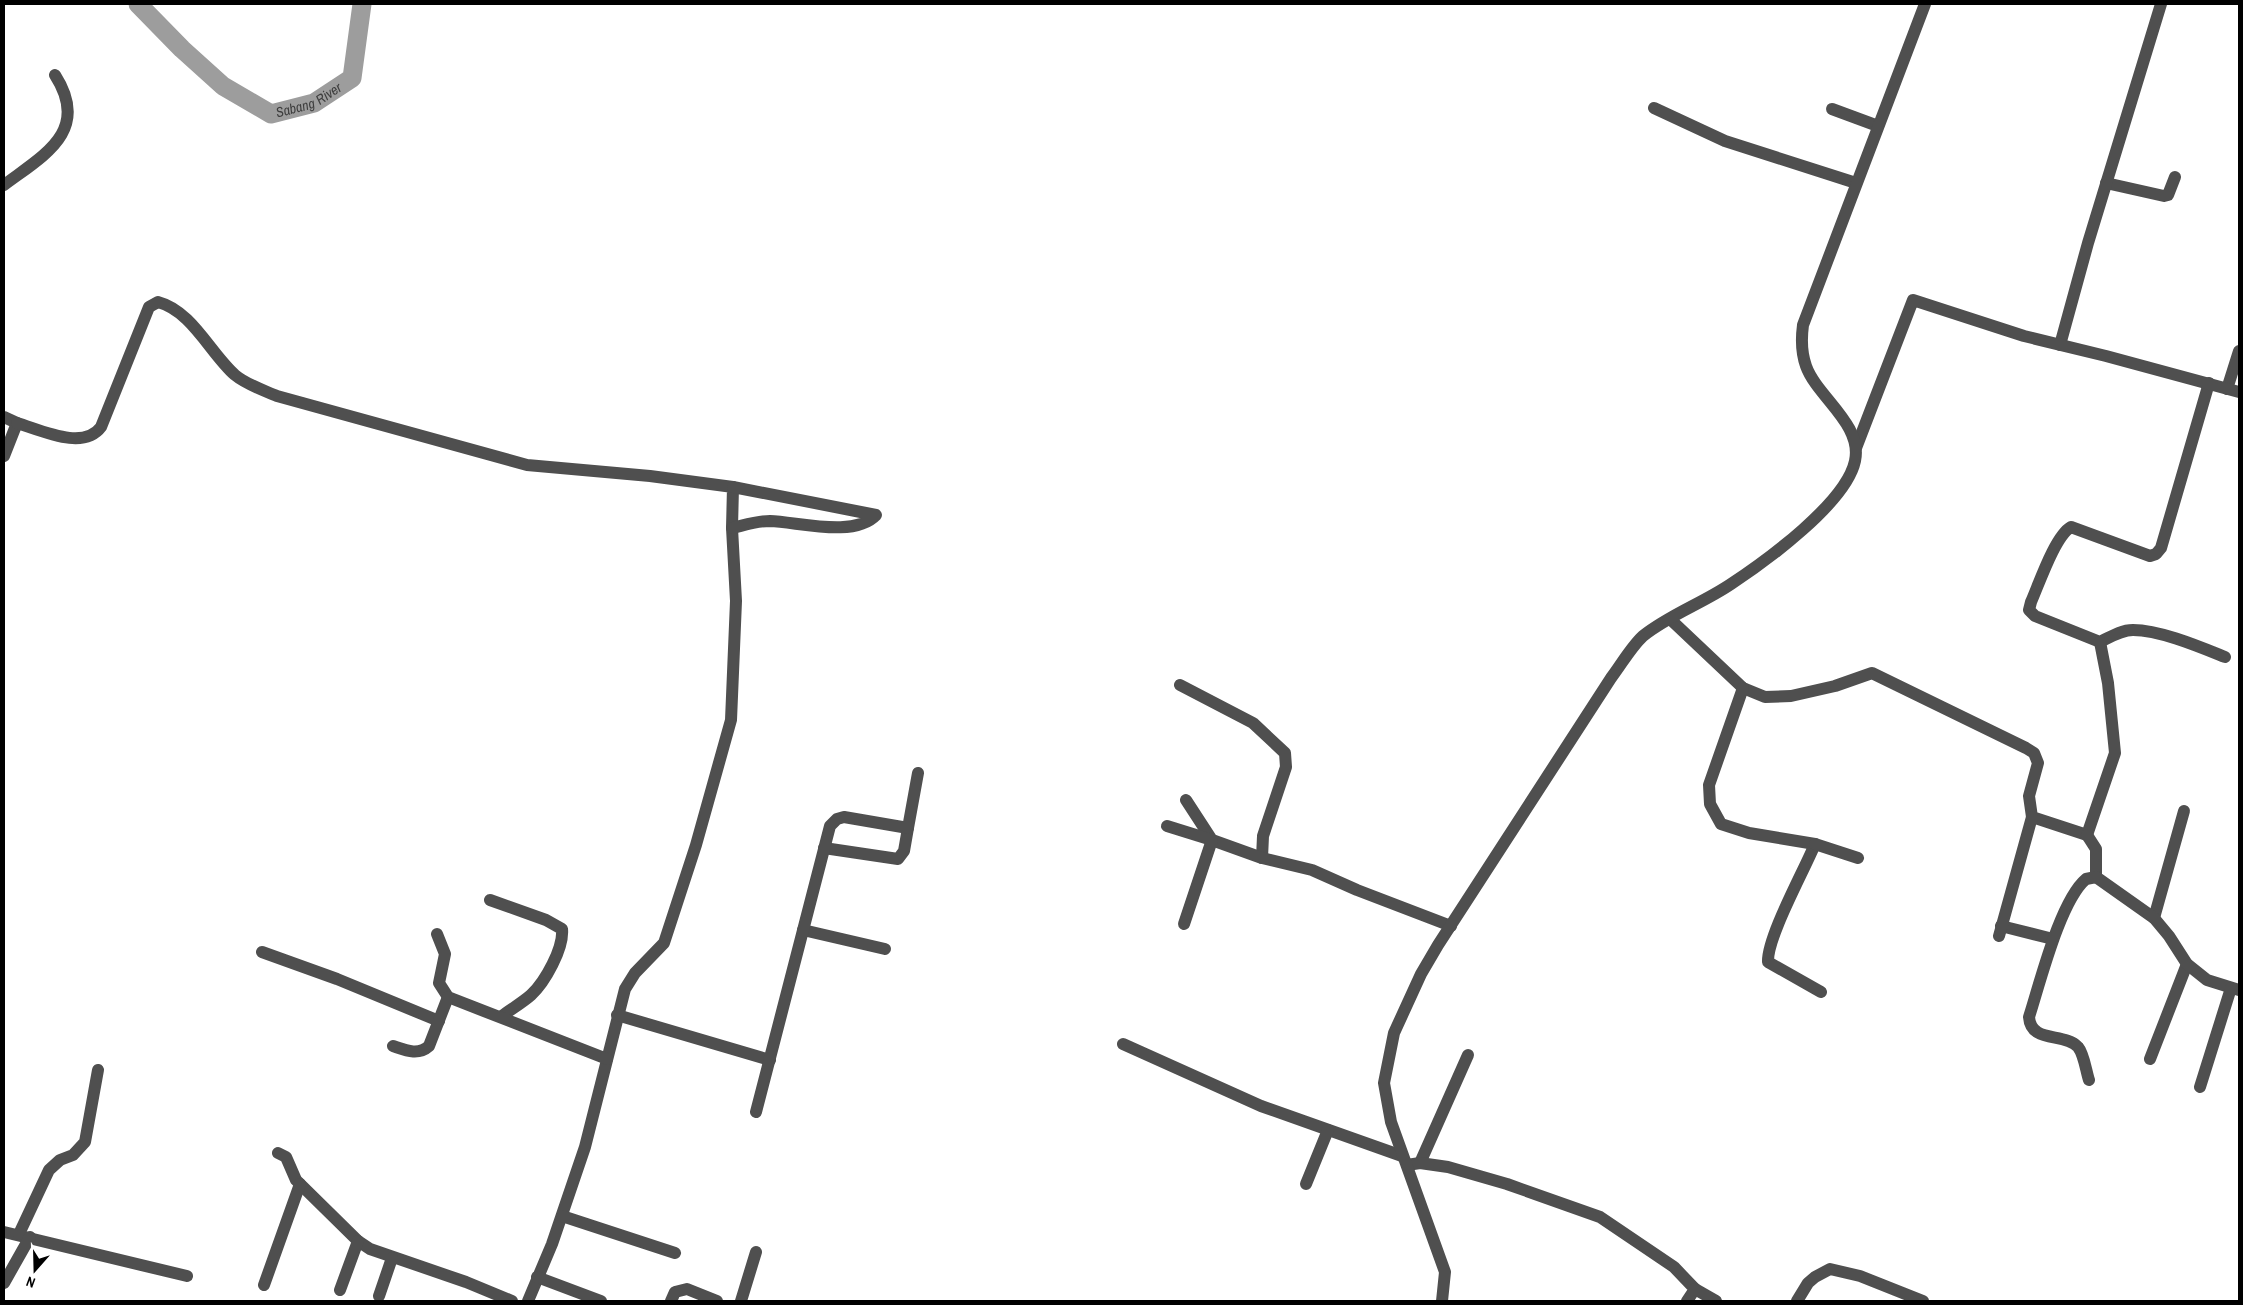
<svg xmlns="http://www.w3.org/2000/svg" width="2243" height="1305" font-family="'Archivo Narrow',sans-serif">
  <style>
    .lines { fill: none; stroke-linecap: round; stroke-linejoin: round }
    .river { stroke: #9d9d9d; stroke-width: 19 }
    .minor { stroke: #4f4f4f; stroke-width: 12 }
    .labels { text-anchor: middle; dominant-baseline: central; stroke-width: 4; stroke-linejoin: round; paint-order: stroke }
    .water-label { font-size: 14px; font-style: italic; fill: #3e3e3e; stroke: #fff }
  </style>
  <rect width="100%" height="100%" fill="#fff"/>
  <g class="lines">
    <path class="river" id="s1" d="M 138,4 L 182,49 L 223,86 L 271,114 L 314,103 L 352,78 L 362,4"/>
    <g class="minor">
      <path d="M 1654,108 L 1725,141 L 1856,183"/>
      <path d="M 1832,109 L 1878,126"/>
      <path d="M 2106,183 L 2164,196 L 2168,195 L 2175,177"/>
      <path d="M 4,185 C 44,155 91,131 55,75"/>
      <path d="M 2060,345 L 2088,243 L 2161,4"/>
      <path d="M 2209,383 L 2161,548 L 2156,554 L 2150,556 L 2071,527 C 2055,536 2039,584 2031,602 L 2029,610 L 2035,616 L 2100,642 C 2110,637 2121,630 2133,630 C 2160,630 2200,647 2225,657"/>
      <path d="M 2227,389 L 2239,351"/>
      <path d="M 4,417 L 17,423 L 4,456"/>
      <path d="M 17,423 C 41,430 83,451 101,427 L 149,307 L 158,302 C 192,311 210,353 235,375 C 247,385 263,390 277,396 L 527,465 L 650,476 L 733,487 L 732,528 L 736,601 L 731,720 L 696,845 L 664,943 L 635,973 L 625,989 L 585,1147 L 552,1244 L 528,1301"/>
      <path d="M 1856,448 L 1913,300 L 2024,336 L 2106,356 L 2239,392"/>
      <path d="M 732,528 C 745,525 757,521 770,521 C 799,522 854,538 876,515 L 733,487"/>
      <path d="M 1670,619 L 1743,688 L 1765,697 L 1791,696 L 1835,686 L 1872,673 L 2026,748 L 2034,753 L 2038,763 L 2029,796 L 2032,817 L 2087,835 L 2115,753 L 2108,683 L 2100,642"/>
      <path d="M 1180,685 L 1253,723 L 1285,753 L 1286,767 L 1263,836 L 1262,858"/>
      <path d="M 1743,688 L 1709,785 L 1710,804 L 1721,824 L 1749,833 L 1815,844 C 1804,871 1767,937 1768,962 L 1821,992"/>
      <path d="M 1186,800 L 1212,840 L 1262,858 L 1312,870 L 1357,890 L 1451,926"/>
      <path d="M 1167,826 L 1212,840 L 1184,924"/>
      <path d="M 2087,835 L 2096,849 L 2096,877"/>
      <path d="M 1815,844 L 1858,858"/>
      <path d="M 824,848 L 898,859 L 904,851 L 908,828"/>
      <path d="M 490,900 L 546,920 L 562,929 C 564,948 545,982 531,995 C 522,1003 511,1009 502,1016"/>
      <path d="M 2154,918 L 2184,811"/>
      <path d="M 2001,926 L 2053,939"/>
      <path d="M 803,930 L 885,949"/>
      <path d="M 437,934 L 445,954 L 439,983 L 448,997 L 607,1059"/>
      <path d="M 1999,936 L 2032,817"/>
      <path d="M 262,952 L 337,979 L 439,1021"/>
      <path d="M 617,1015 L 770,1060"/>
      <path d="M 1123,1044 L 1261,1106 L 1402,1156"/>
      <path d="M 393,1046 C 405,1050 418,1056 429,1046 L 448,997"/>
      <path d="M 2150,1059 L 2187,964"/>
      <path d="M 2089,1080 C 2086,1071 2084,1054 2078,1047 C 2064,1032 2031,1044 2029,1017 C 2040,983 2060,901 2086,879 L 2096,877 L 2154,918 L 2169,936 L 2187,964 L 2207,980 L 2239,990"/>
      <path d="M 2200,1087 L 2231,988"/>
      <path d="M 756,1112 L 830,826 L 837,819 L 844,817 L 908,828 L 918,773"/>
      <path d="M 278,1153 L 286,1157 L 296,1180 L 358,1241 L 370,1249 L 466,1282 L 512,1301"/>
      <path d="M 1420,1163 L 1468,1055"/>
      <path d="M 1407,1165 L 1420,1163 L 1448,1167 L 1507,1184 L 1600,1217 L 1674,1267 L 1695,1289 L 1687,1301"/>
      <path d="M 1306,1184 L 1328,1130"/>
      <path d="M 562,1216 L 675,1253"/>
      <path d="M 4,1232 L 187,1276"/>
      <path d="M 19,1234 L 49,1170 L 60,1160 L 73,1155 L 85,1142 L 98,1070"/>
      <path d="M 537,1277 L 601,1301"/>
      <path d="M 4,1283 L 30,1237"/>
      <path d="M 264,1285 L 300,1184"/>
      <path d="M 1695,1289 L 1716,1301"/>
      <path d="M 340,1290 L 358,1241"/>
      <path d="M 379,1296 L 392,1258"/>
      <path d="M 671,1301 L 675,1292 L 687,1289 L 717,1301"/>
      <path d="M 741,1301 L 756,1252"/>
      <path d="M 1442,1301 L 1445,1272 L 1391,1122 L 1384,1083 L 1394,1033 L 1421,974 L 1438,945 L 1611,678 C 1621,665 1631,647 1643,636 C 1669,615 1703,603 1731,584 C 1766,561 1846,503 1855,461 C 1863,424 1817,397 1806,366 C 1801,352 1801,340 1803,325 L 1925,4"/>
      <path d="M 1797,1301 L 1808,1283 L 1815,1277 L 1830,1269 L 1860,1276 L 1923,1301"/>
    </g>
  </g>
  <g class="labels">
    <g class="water-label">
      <text stroke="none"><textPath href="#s1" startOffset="214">Sabang River</textPath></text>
    </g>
  </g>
  <rect width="2243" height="1305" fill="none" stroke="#000000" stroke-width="10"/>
  <g transform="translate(35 1270) rotate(200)" stroke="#ffffff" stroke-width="4" paint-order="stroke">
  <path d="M0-4L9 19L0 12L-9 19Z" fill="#000000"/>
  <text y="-8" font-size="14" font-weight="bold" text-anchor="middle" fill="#000000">N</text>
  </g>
</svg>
